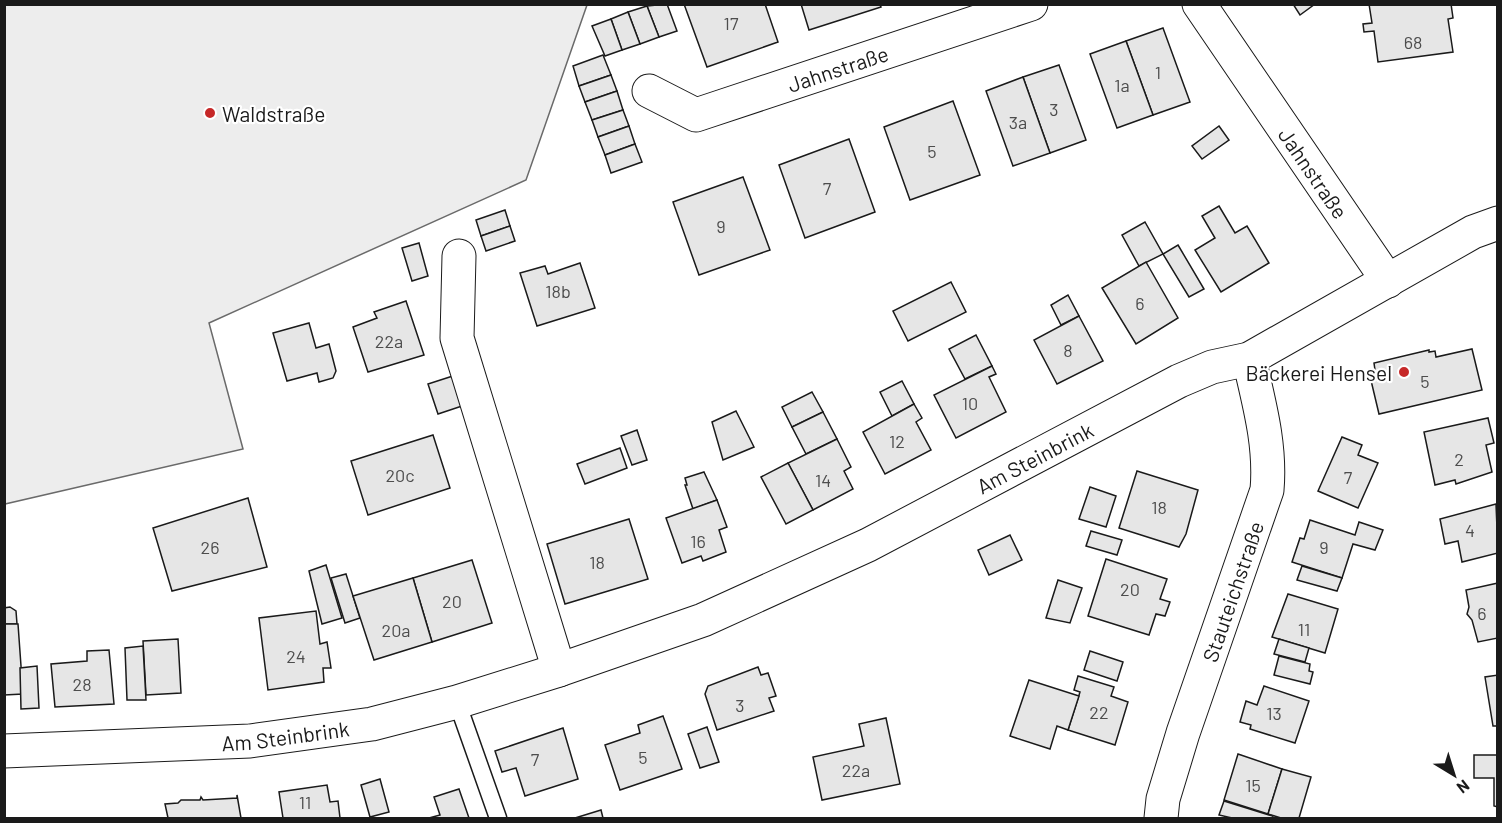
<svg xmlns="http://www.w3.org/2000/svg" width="1502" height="823" font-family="Barlow,sans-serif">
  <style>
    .built { fill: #ededed; stroke: #6a6a6a; stroke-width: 1.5 }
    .building { fill: #e6e6e6; stroke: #1a1a1a; stroke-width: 1.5 }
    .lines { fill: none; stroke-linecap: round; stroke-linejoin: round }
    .lane-casing { stroke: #1a1a1a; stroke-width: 19 }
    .street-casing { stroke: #1a1a1a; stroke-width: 35 }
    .lane { stroke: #fff; stroke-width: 16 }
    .street { stroke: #fff; stroke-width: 33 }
    .poi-dot { fill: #c62828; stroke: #fff; stroke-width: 2 }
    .labels { text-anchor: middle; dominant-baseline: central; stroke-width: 4.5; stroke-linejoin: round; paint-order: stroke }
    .number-label { font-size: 18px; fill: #4d4d4d }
    .street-label { font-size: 21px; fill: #1a1a1a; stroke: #fff }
    .poi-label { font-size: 21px; fill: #1a1a1a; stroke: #fff; text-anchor: start }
  </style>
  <rect width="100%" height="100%" fill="#fff"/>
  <path class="built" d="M 4,5 L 5,4 L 587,5 L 526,180 L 209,323 L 243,449 L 5,504 Z"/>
  <g class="building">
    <path d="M 667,4 L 677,31 L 659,37 L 647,6 Z"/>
    <path d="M 684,4 L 765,4 L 778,42 L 707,67 Z"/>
    <path d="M 801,4 L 880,4 L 881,7 L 809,30 Z"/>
    <path d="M 1293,4 L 1315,4 L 1300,15 Z"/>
    <path d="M 1369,4 L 1451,4 L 1453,18 L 1448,19 L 1453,52 L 1378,62 L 1374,31 L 1364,32 L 1363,24 L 1372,23 Z"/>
    <path d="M 647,6 L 659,37 L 640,44 L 628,12 Z"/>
    <path d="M 628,12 L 640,44 L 622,50 L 611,19 Z"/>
    <path d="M 611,19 L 622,50 L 605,56 L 592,26 Z"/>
    <path d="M 1163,28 L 1190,102 L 1153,115 L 1126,41 Z"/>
    <path d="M 1126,41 L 1153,115 L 1117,128 L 1090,54 Z"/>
    <path d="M 603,55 L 611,75 L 579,86 L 573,66 Z"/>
    <path d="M 1059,65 L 1086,140 L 1050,153 L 1023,77 Z"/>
    <path d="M 611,75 L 617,91 L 585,102 L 579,86 Z"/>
    <path d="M 1023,77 L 1050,153 L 1013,166 L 986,91 Z"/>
    <path d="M 617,91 L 623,110 L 592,120 L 585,102 Z"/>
    <path d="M 953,101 L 980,175 L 910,200 L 884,127 Z"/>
    <path d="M 623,110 L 629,126 L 598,137 L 592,120 Z"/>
    <path d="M 629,126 L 635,144 L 605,155 L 598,137 Z"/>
    <path d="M 1219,126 L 1229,140 L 1202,159 L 1192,146 Z"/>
    <path d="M 849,139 L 875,212 L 805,238 L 779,165 Z"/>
    <path d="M 635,144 L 642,162 L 611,173 L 605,155 Z"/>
    <path d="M 743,177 L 770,250 L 699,275 L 673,202 Z"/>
    <path d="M 1219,206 L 1235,233 L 1247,226 L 1269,263 L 1221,292 L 1195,250 L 1215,238 L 1202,216 Z"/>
    <path d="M 505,210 L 510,226 L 481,236 L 476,220 Z"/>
    <path d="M 1145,222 L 1163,254 L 1139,266 L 1122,235 Z"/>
    <path d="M 510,226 L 515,241 L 486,251 L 481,236 Z"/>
    <path d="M 419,243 L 428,276 L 412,281 L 402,248 Z"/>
    <path d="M 1178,245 L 1204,289 L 1189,297 L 1163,254 Z"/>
    <path d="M 1146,262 L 1178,318 L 1136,344 L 1102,288 Z"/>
    <path d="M 580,263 L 595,308 L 537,326 L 520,273 L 545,266 L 548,274 Z"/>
    <path d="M 951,282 L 966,312 L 908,341 L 893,311 Z"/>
    <path d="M 1068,295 L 1079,316 L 1061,325 L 1051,305 Z"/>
    <path d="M 406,301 L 424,355 L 368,372 L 353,327 L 377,318 L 374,312 Z"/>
    <path d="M 1079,316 L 1103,361 L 1057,384 L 1034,340 Z"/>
    <path d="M 309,323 L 316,348 L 329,344 L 336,371 L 333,378 L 319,382 L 317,373 L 287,381 L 273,333 Z"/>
    <path d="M 976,335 L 992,366 L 965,379 L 949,349 Z"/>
    <path d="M 1472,349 L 1482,390 L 1379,414 L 1369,372 L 1375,370 L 1374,363 L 1429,350 L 1429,352 L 1435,351 L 1436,357 Z"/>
    <path d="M 992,366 L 996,374 L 989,377 L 1006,412 L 956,438 L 934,395 Z"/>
    <path d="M 459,374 L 468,404 L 438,414 L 428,384 Z"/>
    <path d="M 902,381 L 914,404 L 892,416 L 880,392 Z"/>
    <path d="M 812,392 L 823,412 L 792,427 L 782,407 Z"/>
    <path d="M 914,404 L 922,418 L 916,422 L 931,450 L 885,474 L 863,432 Z"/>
    <path d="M 736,411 L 754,447 L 723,460 L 712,422 Z"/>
    <path d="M 823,412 L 837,439 L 806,454 L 792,427 Z"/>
    <path d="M 1488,418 L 1494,443 L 1486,445 L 1492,472 L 1456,484 L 1455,480 L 1435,485 L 1424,432 Z"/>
    <path d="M 637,430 L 647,460 L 632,465 L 621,436 Z"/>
    <path d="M 433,435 L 450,488 L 368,515 L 351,461 Z"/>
    <path d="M 1342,437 L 1362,445 L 1358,455 L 1378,463 L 1358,508 L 1318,491 Z"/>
    <path d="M 837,439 L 851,467 L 844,471 L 853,489 L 813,510 L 788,463 Z"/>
    <path d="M 620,448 L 627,468 L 585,484 L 577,464 Z"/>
    <path d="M 788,463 L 813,510 L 786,524 L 761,477 Z"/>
    <path d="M 1137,471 L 1198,490 L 1186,534 L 1179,547 L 1119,528 Z"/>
    <path d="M 704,472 L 717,500 L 693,509 L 685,485 L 687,485 L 685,478 Z"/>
    <path d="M 1090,487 L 1116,496 L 1106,527 L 1079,519 Z"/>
    <path d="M 248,498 L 267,567 L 172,591 L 153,528 Z"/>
    <path d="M 717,500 L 727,527 L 719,530 L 726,552 L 703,561 L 701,556 L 682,563 L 666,518 Z"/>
    <path d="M 1496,504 L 1498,553 L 1462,562 L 1458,541 L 1445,544 L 1440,519 Z"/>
    <path d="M 629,519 L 648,579 L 565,604 L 547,544 Z"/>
    <path d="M 1310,520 L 1355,535 L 1359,522 L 1383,530 L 1375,550 L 1353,544 L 1342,578 L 1292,562 L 1300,538 L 1304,539 Z"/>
    <path d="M 1091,531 L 1122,540 L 1117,555 L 1086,546 Z"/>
    <path d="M 1010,535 L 1022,560 L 989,575 L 978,550 Z"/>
    <path d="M 1106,559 L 1167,579 L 1160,599 L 1170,602 L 1165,616 L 1156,614 L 1149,635 L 1088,616 Z"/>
    <path d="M 472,560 L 492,623 L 432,642 L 413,578 Z"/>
    <path d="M 326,565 L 342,618 L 322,624 L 309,571 Z"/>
    <path d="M 1302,566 L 1342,578 L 1337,591 L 1297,580 Z"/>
    <path d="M 346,574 L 360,618 L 345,623 L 331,578 Z"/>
    <path d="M 413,578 L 432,642 L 374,660 L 353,596 Z"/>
    <path d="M 1058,580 L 1082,588 L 1070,623 L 1046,618 Z"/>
    <path d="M 1498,583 L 1498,638 L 1478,642 L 1472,620 L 1467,614 L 1469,607 L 1466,590 Z"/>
    <path d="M 1288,594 L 1338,609 L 1325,653 L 1272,637 Z"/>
    <path d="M 10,607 L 16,611 L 17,624 L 4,624 L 4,608 Z"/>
    <path d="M 316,611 L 320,644 L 327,642 L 331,668 L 323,668 L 324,682 L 268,690 L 259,618 Z"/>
    <path d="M 4,624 L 18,624 L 23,694 L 4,695 Z"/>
    <path d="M 178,639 L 181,693 L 146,695 L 143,641 Z"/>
    <path d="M 1279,639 L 1309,648 L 1305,662 L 1274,654 Z"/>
    <path d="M 143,646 L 146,700 L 127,700 L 125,648 Z"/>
    <path d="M 109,650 L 114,704 L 55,707 L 51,664 L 87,661 L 87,651 Z"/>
    <path d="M 1090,651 L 1123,662 L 1117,681 L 1084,670 Z"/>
    <path d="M 1279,656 L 1310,664 L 1309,671 L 1313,672 L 1310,684 L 1274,675 Z"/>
    <path d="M 37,666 L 39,708 L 21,709 L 20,668 Z"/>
    <path d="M 758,667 L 761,675 L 768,673 L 776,696 L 769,698 L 774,711 L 717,730 L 705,694 L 708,686 Z"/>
    <path d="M 1498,675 L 1498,726 L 1493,726 L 1485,677 Z"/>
    <path d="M 1078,676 L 1114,687 L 1111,696 L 1128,702 L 1115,745 L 1068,730 L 1080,692 L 1074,690 Z"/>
    <path d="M 1029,680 L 1079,696 L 1068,730 L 1057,726 L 1050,749 L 1010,736 Z"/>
    <path d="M 1264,686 L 1309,701 L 1295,743 L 1250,729 L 1251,725 L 1240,722 L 1246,701 L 1257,705 Z"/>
    <path d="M 663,716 L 682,769 L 620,790 L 605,745 L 640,733 L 638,725 Z"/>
    <path d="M 886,718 L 900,784 L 822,800 L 813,757 L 864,746 L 859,724 Z"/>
    <path d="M 707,727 L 719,762 L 700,768 L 688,734 Z"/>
    <path d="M 563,728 L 578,779 L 525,796 L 516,768 L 502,772 L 495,751 Z"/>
    <path d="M 1238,754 L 1282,769 L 1268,814 L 1224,800 Z"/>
    <path d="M 1474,755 L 1498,755 L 1498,807 L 1494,806 L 1494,778 L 1474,778 Z"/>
    <path d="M 1282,769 L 1311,777 L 1299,818 L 1281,818 L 1268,814 Z"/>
    <path d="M 380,779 L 389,812 L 370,817 L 361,785 Z"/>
    <path d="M 327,785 L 330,802 L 338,801 L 340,818 L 283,818 L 279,792 Z"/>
    <path d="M 459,789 L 469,818 L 429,818 L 440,815 L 434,797 Z"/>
    <path d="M 237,795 L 241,818 L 168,818 L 165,804 L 178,803 L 181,800 L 200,800 L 201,797 L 203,800 L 237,798 Z"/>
    <path d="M 1224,801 L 1269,815 L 1273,816 L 1272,818 L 1232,818 L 1219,815 Z"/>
    <path d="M 601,810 L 603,818 L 575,818 Z"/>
  </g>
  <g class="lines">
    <defs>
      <path id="lane" d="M 457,702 L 498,818"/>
      <g id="street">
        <path id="s1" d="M 1199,4 L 1388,281"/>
        <path id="s2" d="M 649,91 L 696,115 L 1031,4"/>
        <path d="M 459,256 L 457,338 L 559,670"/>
        <path id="s3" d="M 4,751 L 250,741 L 372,724 L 457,702 L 559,670 L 703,620 L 868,545 L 1179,381 L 1212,367 L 1249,359 L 1473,232 L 1498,223"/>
        <path id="s4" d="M 1161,818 L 1163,799 L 1183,733 L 1267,490 C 1271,445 1259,403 1249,359"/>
      </g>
    </defs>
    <use href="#lane" class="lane-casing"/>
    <use href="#street" class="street-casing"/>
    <use href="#lane" class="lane"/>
    <use href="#street" class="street"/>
  </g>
  <g class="poi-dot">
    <circle cx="210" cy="113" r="6"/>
    <circle cx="1404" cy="372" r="6"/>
  </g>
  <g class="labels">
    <g class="number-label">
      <text x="731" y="23">17</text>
      <text x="1413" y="42">68</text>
      <text x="1158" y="72">1</text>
      <text x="1122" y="85">1a</text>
      <text x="1054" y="109">3</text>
      <text x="1018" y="122">3a</text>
      <text x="932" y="151">5</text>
      <text x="827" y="188">7</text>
      <text x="721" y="226">9</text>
      <text x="558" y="291">18b</text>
      <text x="1140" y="303">6</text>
      <text x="389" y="341">22a</text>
      <text x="1068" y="350">8</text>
      <text x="1425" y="381">5</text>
      <text x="970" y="403">10</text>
      <text x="897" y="441">12</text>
      <text x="1459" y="459">2</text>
      <text x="400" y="475">20c</text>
      <text x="1348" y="477">7</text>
      <text x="823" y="480">14</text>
      <text x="1159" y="507">18</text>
      <text x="1470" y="530">4</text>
      <text x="698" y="541">16</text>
      <text x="210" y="547">26</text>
      <text x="1324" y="547">9</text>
      <text x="597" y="562">18</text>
      <text x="1130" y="589">20</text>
      <text x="452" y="601">20</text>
      <text x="1482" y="613">6</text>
      <text x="1304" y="629">11</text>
      <text x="396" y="630">20a</text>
      <text x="296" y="656">24</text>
      <text x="82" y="684">28</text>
      <text x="740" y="705">3</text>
      <text x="1099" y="712">22</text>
      <text x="1274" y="713">13</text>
      <text x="643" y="757">5</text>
      <text x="535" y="759">7</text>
      <text x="856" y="770">22a</text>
      <text x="1253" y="785">15</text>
      <text x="305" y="802">11</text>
    </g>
    <g class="street-label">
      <text stroke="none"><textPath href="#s2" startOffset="202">Jahnstraße</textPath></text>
      <text stroke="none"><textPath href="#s1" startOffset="204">Jahnstraße</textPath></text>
      <text stroke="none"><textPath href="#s3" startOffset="1086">Am Steinbrink</textPath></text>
      <text stroke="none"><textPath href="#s4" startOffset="238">Stauteichstraße</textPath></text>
      <text stroke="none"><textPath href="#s3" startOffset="282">Am Steinbrink</textPath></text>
    </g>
    <g class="poi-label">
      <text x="222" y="113">Waldstraße</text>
      <text x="1392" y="372" text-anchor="end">Bäckerei Hensel</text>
    </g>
  </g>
  <rect width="1502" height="823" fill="none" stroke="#1a1a1a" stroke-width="12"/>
  <g transform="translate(1454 775) rotate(142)" stroke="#ffffff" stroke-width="4.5" paint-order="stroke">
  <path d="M0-4.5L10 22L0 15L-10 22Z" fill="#1a1a1a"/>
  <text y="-9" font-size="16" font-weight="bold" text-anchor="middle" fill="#1a1a1a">N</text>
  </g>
</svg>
